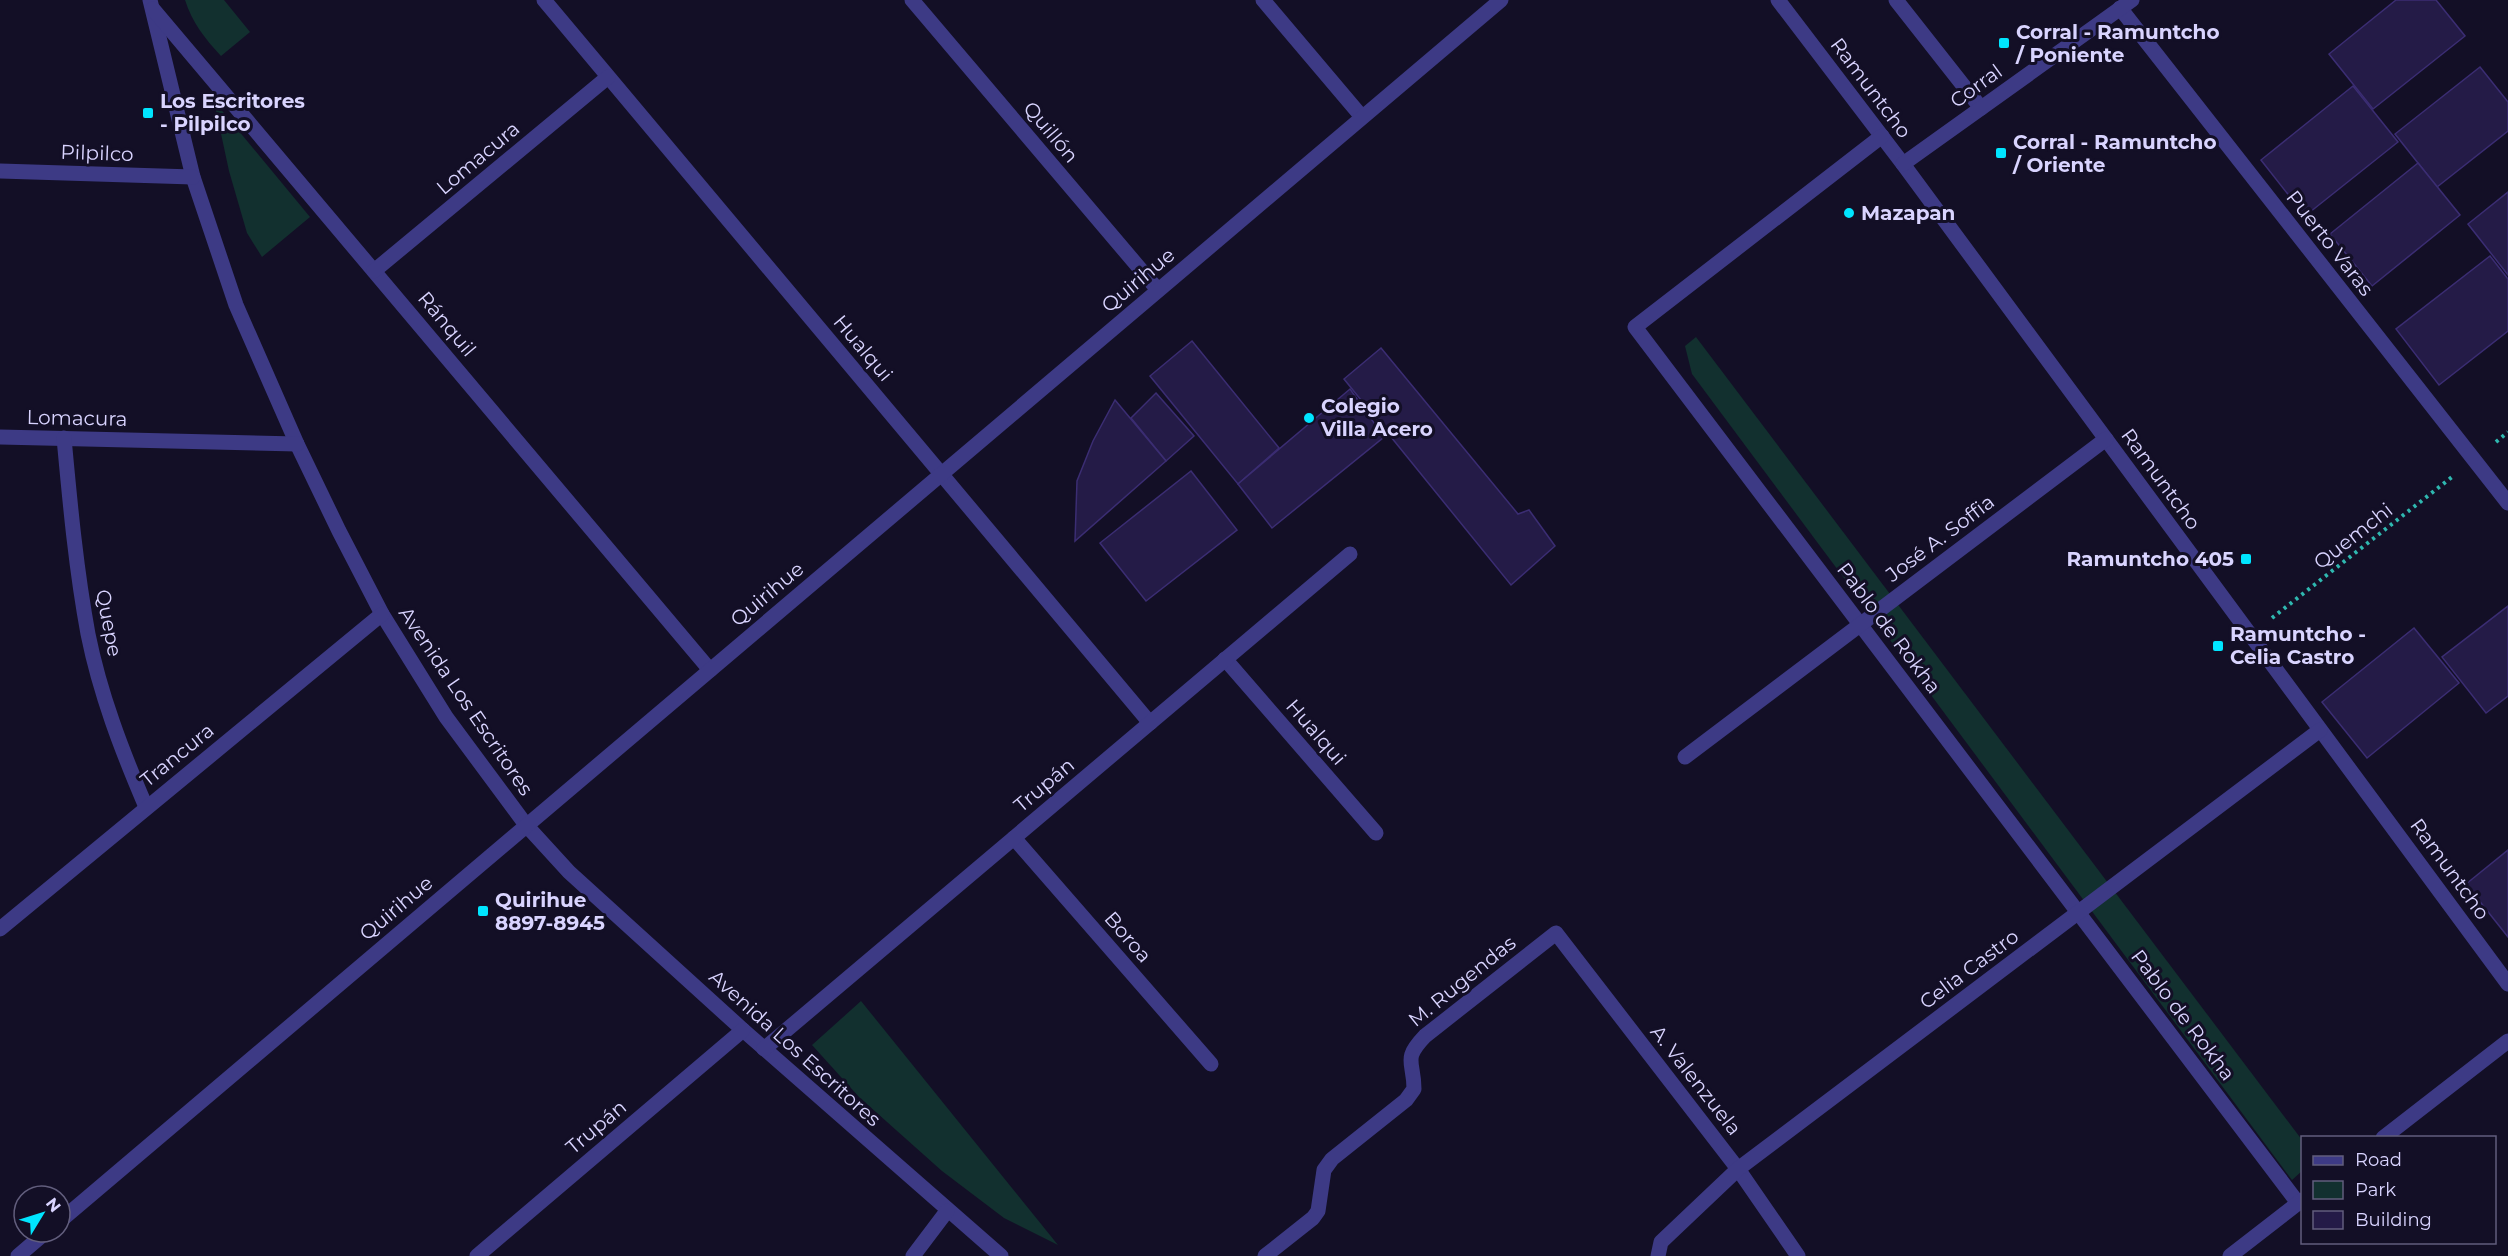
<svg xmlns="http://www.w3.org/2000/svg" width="2508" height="1256" font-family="Montserrat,sans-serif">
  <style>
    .green { fill: #12302f }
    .building { fill: #241b47; stroke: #3b2d73; stroke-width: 1.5 }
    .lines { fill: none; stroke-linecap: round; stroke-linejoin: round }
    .path { stroke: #2fb8b0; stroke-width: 4; stroke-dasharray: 3 4.5; stroke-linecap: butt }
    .service { stroke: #3d3a85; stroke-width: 15 }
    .minor { stroke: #3d3a85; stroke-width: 15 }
    .poi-dot { fill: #00e5ff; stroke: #130f26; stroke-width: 2 }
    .labels { text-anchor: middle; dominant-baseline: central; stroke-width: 6; stroke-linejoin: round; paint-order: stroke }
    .poi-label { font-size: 20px; font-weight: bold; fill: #d9d4ff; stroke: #130f26; text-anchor: start }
    .street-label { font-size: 20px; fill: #d9d4ff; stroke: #130f26 }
  </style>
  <rect width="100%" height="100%" fill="#130f26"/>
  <g class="green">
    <path d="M 185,0 L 224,0 L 250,32 L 221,56 C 205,39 192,22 185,0 Z"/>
    <path d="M 214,101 L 310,217 L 262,257 L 247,233 L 229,171 Z"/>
    <path d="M 1696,337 L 2302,1140 L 2302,1171 L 2292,1180 L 1692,374 L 1685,346 Z"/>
    <path d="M 861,1001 L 1058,1245 L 1004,1218 L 942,1171 L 859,1097 L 812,1045 Z"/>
  </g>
  <g class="building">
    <path d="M 2396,0 L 2436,0 L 2465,36 L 2373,109 L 2329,54 Z"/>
    <path d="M 2480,67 L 2508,102 L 2508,131 L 2437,187 L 2395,134 Z"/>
    <path d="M 2353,86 L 2398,142 L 2305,216 L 2261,160 Z"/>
    <path d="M 2418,163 L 2460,215 L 2372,286 L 2330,234 Z"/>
    <path d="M 2508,192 L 2508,275 L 2468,224 Z"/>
    <path d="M 2490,256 L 2508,279 L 2508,331 L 2439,385 L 2396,329 Z"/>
    <path d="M 1192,341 L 1279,448 L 1238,484 L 1150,376 Z"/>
    <path d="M 1381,348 L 1518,514 L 1529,510 L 1555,546 L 1511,585 L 1344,379 Z"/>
    <path d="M 1350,389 L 1384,437 L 1272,528 L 1238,484 Z"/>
    <path d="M 1156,393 L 1194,436 L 1166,461 L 1131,418 Z"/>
    <path d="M 1115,400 L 1166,461 L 1075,541 L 1077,481 L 1093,441 Z"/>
    <path d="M 1191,471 L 1237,530 L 1146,601 L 1100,543 Z"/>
    <path d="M 2508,606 L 2508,696 L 2486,713 L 2442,657 Z"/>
    <path d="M 2414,628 L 2459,683 L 2367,758 L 2322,702 Z"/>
    <path d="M 2508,850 L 2508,937 L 2466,884 Z"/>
  </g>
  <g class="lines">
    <g class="path">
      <path d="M 2496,442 L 2508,432"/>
      <path d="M 2272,618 L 2452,477"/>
    </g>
    <path class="service" d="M 1896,0 L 1981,108"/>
    <g class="minor">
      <path d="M 150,0 L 193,177 L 236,305 L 297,444 L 339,531 L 382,614 L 446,717 L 526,825 L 569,872 L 743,1030 L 1001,1256"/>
      <path d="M 544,0 L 1150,723"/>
      <path d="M 912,0 L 1158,290"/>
      <path d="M 1263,0 L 1362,117"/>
      <path d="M 1778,0 L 1903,164 L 2508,984"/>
      <path d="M 2120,8 L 2508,503"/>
      <path d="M 153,9 L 710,670"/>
      <path d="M 1882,136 L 1635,327 L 2298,1203"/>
      <path d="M 1903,164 L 2132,0"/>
      <path d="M 0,171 L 193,177"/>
      <path d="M 374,271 L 608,77"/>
      <path d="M 0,437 L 297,444"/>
      <path d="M 64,438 C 70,503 76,569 88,634 C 100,694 122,751 146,807"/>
      <path d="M 1225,659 L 1376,833"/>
      <path d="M 1685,757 L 2106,439"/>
      <path d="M 1014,838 L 1211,1064"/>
      <path d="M 0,929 L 382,614"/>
      <path d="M 764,1049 L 1350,554"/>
      <path d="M 2383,1138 L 2508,1041"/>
      <path d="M 60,1221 L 1501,0"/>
      <path d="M 18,1256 L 46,1232"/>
      <path d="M 477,1256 L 743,1030"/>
      <path d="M 913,1256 L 947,1211"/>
      <path d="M 1265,1256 L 1313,1218 L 1318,1211 L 1324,1170 L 1332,1159 L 1406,1100 L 1414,1089 C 1414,1061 1402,1060 1425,1036 L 1556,933 L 1738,1169 L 1798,1256"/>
      <path d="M 1658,1256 L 1661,1242 L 1738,1169 L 2320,730"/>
      <path d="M 2230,1256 L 2302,1200"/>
    </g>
  </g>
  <g class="poi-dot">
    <rect x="1998" y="37" width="12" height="12" rx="3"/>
    <rect x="142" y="107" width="12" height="12" rx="3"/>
    <rect x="1995" y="147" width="12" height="12" rx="3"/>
    <circle cx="1849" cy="213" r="6"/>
    <circle cx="1309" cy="418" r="6"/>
    <rect x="2240" y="553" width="12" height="12" rx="3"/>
    <rect x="2212" y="640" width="12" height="12" rx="3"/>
    <rect x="477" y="905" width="12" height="12" rx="3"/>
  </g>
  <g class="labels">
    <g class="poi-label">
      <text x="2016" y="32">Corral - Ramuntcho<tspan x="2016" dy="23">/ Poniente</tspan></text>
      <text x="160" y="101">Los Escritores<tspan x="160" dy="23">- Pilpilco</tspan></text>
      <text x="2013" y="142">Corral - Ramuntcho<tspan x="2013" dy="23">/ Oriente</tspan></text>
      <text x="1861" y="213">Mazapan</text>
      <text x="1321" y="406">Colegio<tspan x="1321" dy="23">Villa Acero</tspan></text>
      <text x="2234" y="559" text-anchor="end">Ramuntcho 405</text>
      <text x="2230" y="634">Ramuntcho -<tspan x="2230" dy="23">Celia Castro</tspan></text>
      <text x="495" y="900">Quirihue<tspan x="495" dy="23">8897-8945</tspan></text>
    </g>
    <g class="street-label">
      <text transform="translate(1976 86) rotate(-36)">Corral</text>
      <text transform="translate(1871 88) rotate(53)">Ramuntcho</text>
      <text transform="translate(1051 132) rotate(50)">Quillón</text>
      <text transform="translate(97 153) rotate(2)">Pilpilco</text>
      <text transform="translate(478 158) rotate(-40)">Lomacura</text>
      <text transform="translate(2330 243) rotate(52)">Puerto Varas</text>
      <text transform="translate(1138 280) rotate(-40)">Quirihue</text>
      <text transform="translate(447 324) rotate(50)">Ránquil</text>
      <text transform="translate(863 348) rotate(50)">Hualqui</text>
      <text transform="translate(77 418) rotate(1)">Lomacura</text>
      <text transform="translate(2161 479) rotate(54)">Ramuntcho</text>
      <text transform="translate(2353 536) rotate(-38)">Quemchi</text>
      <text transform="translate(1940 538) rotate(-37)">José A. Soffia</text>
      <text transform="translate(767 594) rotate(-40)">Quirihue</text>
      <text transform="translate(109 623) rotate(79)">Quepe</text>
      <text transform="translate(1889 628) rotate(53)">Pablo de Rokha</text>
      <text transform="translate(466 701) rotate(56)">Avenida Los Escritores</text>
      <text transform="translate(1316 732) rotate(49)">Hualqui</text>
      <text transform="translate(177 755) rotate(-39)">Trancura</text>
      <text transform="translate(1044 785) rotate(-40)">Trupán</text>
      <text transform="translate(2450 869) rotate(54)">Ramuntcho</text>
      <text transform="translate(396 908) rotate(-40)">Quirihue</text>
      <text transform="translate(1128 937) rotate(49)">Boroa</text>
      <text transform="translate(1969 969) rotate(-37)">Celia Castro</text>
      <text transform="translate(1462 981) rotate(-39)">M. Rugendas</text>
      <text transform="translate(2183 1015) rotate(53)">Pablo de Rokha</text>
      <text transform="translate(795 1048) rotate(42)">Avenida Los Escritores</text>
      <text transform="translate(1696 1080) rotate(52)">A. Valenzuela</text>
      <text transform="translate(596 1127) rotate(-40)">Trupán</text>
    </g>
  </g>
  <rect x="2301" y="1136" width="195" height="108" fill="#130f26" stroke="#625e7d" stroke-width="1.5"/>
  <rect x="2313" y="1156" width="30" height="9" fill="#3d3a85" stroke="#625e7d" stroke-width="1.5"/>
  <text x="2355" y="1166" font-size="18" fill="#d9d4ff">Road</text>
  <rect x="2313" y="1181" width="30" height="18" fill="#12302f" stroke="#625e7d" stroke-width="1.5"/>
  <text x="2355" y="1196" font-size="18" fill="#d9d4ff">Park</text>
  <rect x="2313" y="1211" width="30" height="18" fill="#241b47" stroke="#625e7d" stroke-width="1.5"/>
  <text x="2355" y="1226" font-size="18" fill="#d9d4ff">Building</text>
  <g transform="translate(42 1214) rotate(52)"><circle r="28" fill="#130f26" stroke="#625e7d" stroke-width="1.5"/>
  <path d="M0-4.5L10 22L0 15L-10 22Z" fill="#00e5ff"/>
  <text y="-9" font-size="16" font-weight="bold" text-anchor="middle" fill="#d9d4ff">N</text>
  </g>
</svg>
